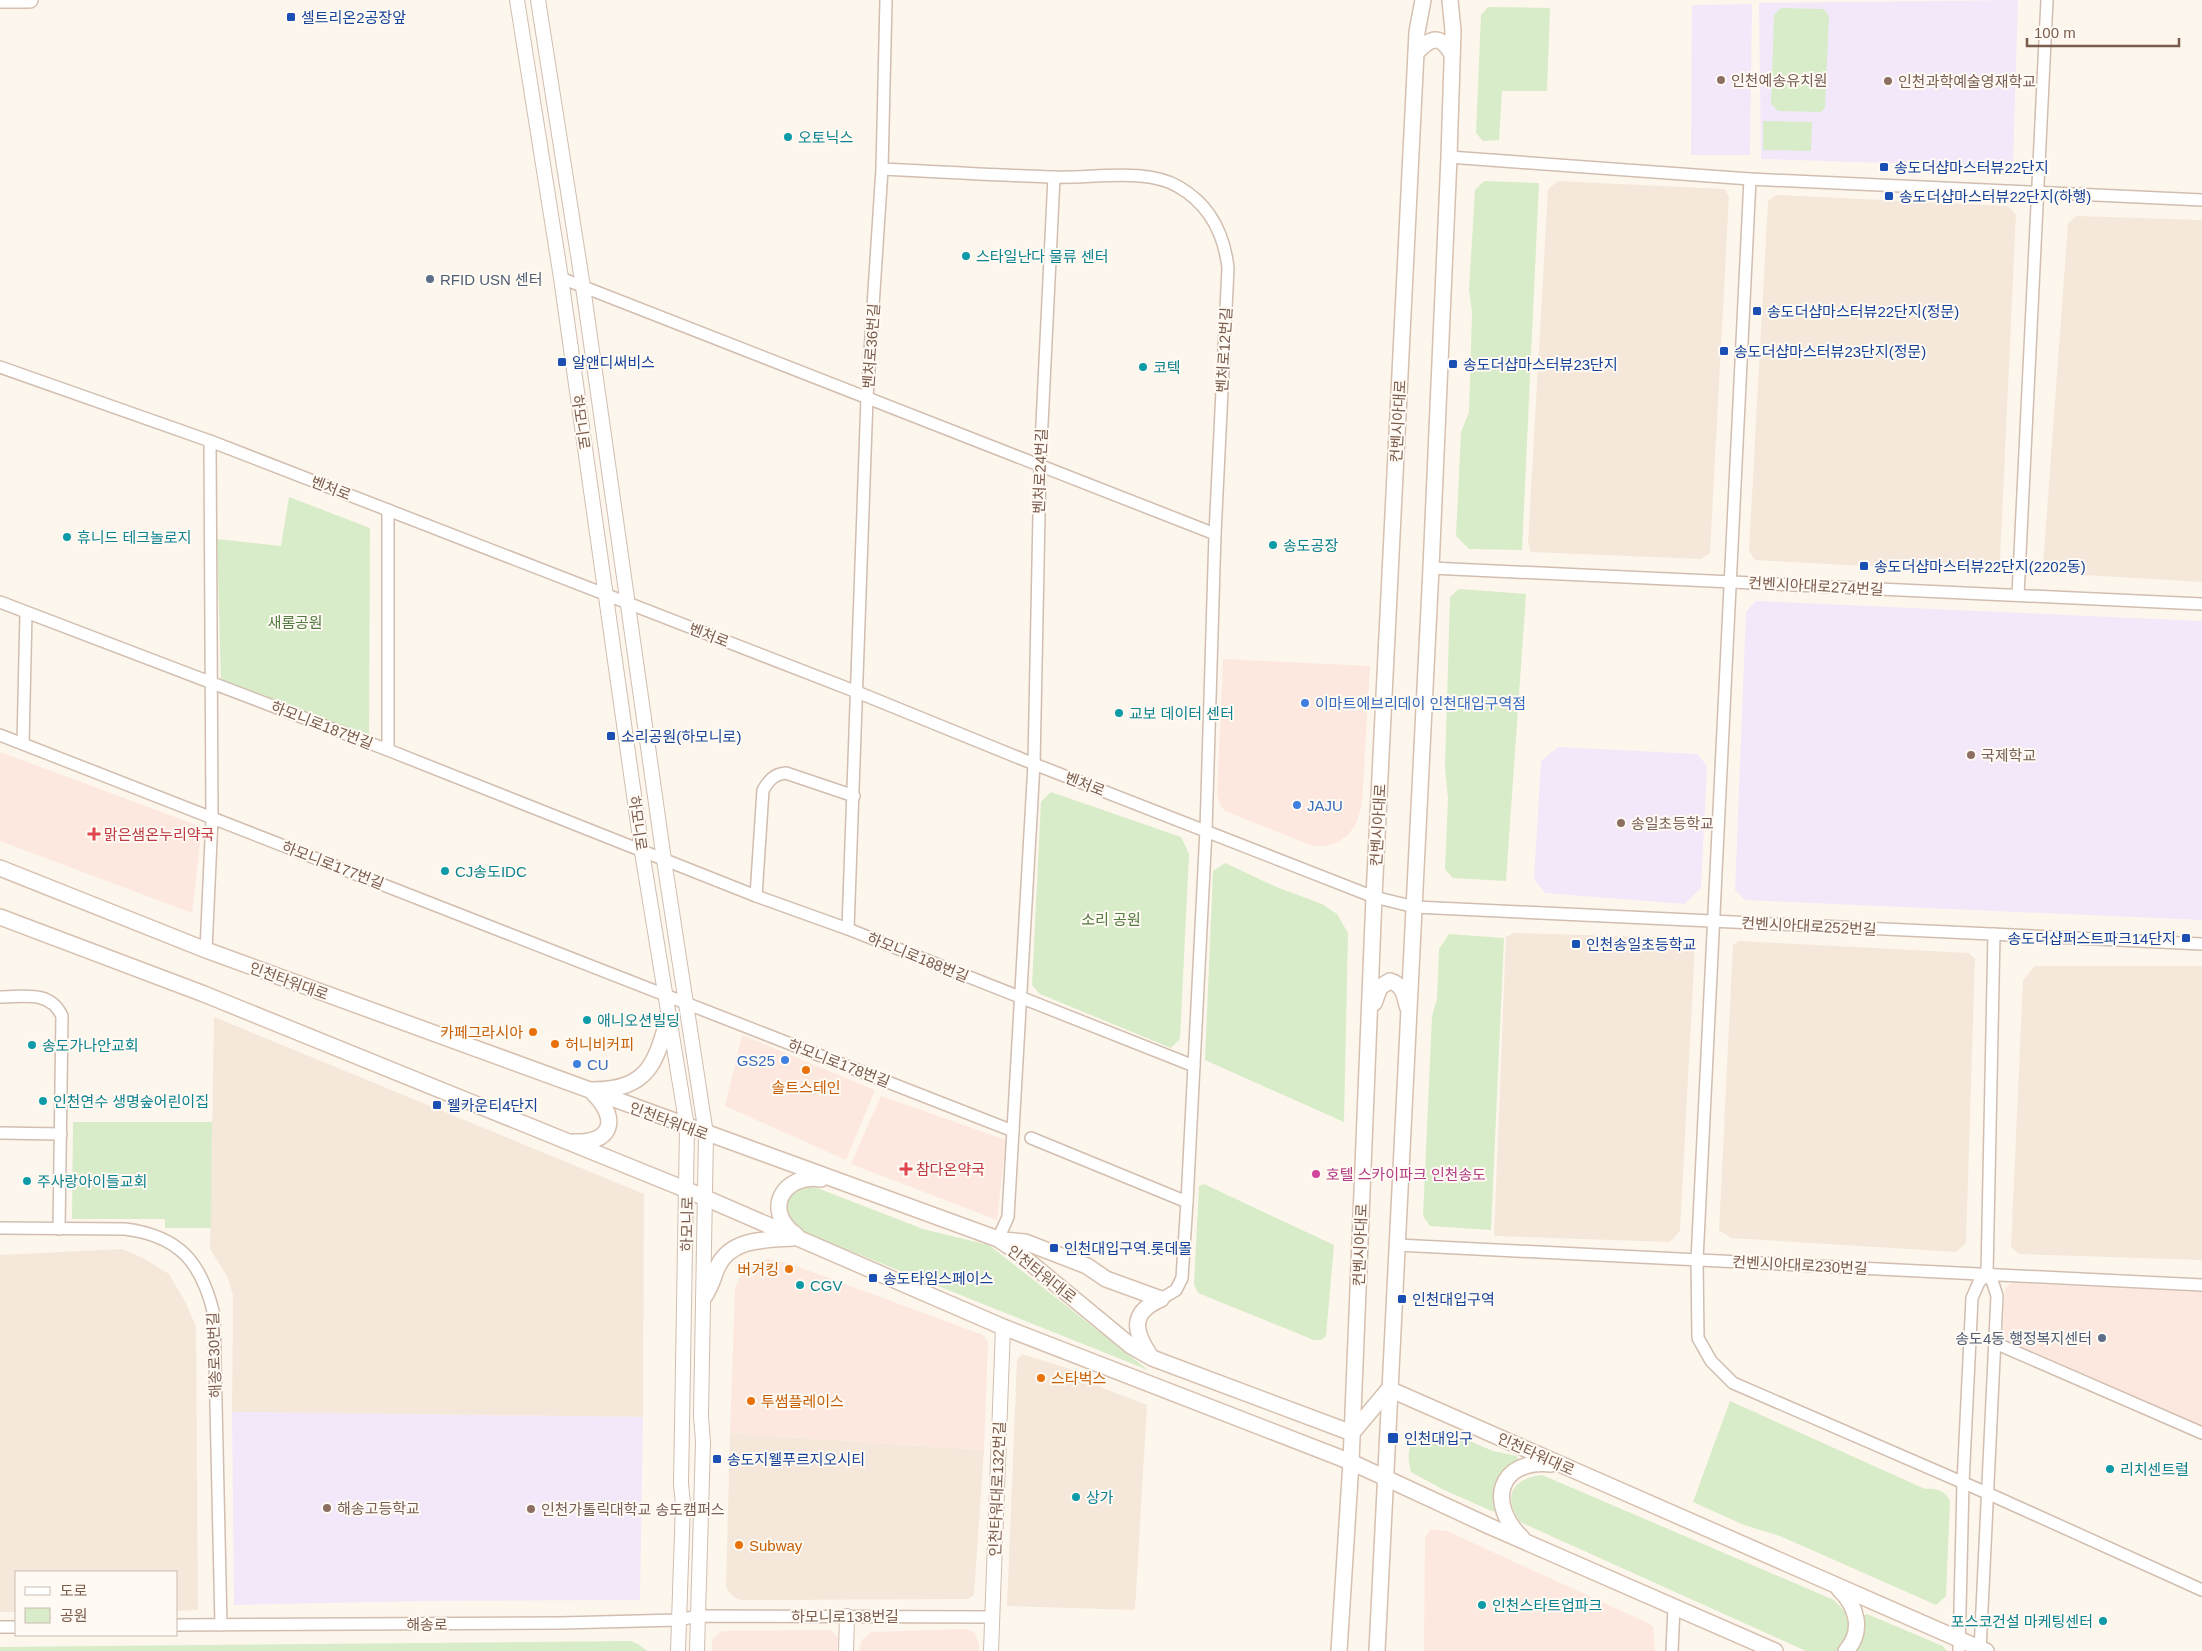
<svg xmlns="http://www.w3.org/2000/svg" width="2202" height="1651" font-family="Arial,'Noto Sans KR',sans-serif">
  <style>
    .residential { fill: #f5e8da }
    .commercial { fill: #fde8e0 }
    .education { fill: #f3e8fa }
    .green { fill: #d8ecc9 }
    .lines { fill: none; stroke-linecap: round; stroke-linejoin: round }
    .minor-casing { stroke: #d1beb0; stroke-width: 14 }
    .tertiary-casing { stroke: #d1beb0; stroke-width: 16 }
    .secondary-casing { stroke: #d6c0b0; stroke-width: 18 }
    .minor { stroke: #fff; stroke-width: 11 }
    .tertiary { stroke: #fff; stroke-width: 14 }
    .secondary { stroke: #fff; stroke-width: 15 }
    .transit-dot { fill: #1a4fb4; stroke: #fffaf3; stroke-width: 2 }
    .education-dot { fill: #8d6e63; stroke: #fffaf3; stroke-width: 2 }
    .culture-dot { fill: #0f9aa8; stroke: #fffaf3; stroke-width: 2 }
    .service-dot { fill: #5c6f8a; stroke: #fffaf3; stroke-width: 2 }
    .shop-dot { fill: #3f7fe0; stroke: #fffaf3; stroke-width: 2 }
    .health-dot { fill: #e0444e; stroke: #fffaf3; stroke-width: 2 }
    .food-dot { fill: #e8710a; stroke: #fffaf3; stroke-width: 2 }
    .hotel-dot { fill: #d1479c; stroke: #fffaf3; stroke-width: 2 }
    .labels { text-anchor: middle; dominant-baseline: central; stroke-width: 4; stroke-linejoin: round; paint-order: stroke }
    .transit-label { font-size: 15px; fill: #164399; stroke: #fffaf3; text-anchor: start }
    .education-label { font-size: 15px; fill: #785e54; stroke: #fffaf3; text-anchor: start }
    .culture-label { font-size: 15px; fill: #0d838f; stroke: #fffaf3; text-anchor: start }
    .service-label { font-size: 15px; fill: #4e5e75; stroke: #fffaf3; text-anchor: start }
    .street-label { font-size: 15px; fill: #7a5c4d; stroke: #fffaf3 }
    .park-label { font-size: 15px; fill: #537a41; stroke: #fffaf3 }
    .shop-label { font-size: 15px; fill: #366cbe; stroke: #fffaf3; text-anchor: start }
    .health-label { font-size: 15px; fill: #be3a42; stroke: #fffaf3; text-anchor: start }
    .food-label { font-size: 15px; fill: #c56008; stroke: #fffaf3; text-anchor: start }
    .hotel-label { font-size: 15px; fill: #b23c85; stroke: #fffaf3; text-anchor: start }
  </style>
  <rect width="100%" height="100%" fill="#fdf6ec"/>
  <g class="residential">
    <path d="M 1558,181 L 1724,189 L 1729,196 L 1710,553 L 1701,559 L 1531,552 L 1528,543 L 1548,189 Z"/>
    <path d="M 1776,195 L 2008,206 L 2016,214 L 2000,561 L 1990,573 L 1755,560 L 1749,551 L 1768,201 Z"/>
    <path d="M 2077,216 L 2202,220 L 2202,582 L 2051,573 L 2043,566 L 2068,223 Z"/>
    <path d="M 1513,933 L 1688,938 L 1695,946 L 1680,1231 L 1670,1242 L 1494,1236 L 1506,937 Z"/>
    <path d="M 1739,941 L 1969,953 L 1975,959 L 1966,1243 L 1956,1252 L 1731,1238 L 1719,1230 L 1733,945 Z"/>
    <path d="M 2035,966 L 2202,966 L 2202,1260 L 2019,1254 L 2011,1247 L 2023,980 Z"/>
    <path d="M 214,1017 L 644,1194 L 643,1417 L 232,1412 L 233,1295 L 227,1276 L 210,1249 Z"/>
    <path d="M 122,1249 L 143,1258 L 169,1274 L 186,1303 L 196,1327 L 198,1610 L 176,1611 L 176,1572 L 16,1572 L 16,1612 L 0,1612 L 0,1255 Z"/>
    <path d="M 1022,1354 L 1079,1372 L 1105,1389 L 1147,1405 L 1135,1610 L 1007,1606 L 1017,1360 Z"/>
    <path d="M 730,1433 L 984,1450 L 974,1595 L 968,1599 L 741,1600 L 736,1598 L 728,1591 L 726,1586 Z"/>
  </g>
  <g class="commercial">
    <path d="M 1223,659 L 1370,666 L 1362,805 L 1356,824 L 1348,835 L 1338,842 L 1327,846 L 1313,846 L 1225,811 L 1221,806 L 1217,796 Z"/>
    <path d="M 0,752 L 202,827 L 192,913 L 0,841 Z"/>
    <path d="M 742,1035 L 875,1090 L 846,1160 L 725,1106 Z"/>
    <path d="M 881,1096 L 1006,1140 L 997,1220 L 851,1164 Z"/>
    <path d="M 768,1259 L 788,1263 L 983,1335 L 988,1342 L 984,1450 L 730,1433 L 735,1288 L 742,1273 L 747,1267 L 754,1262 Z"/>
    <path d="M 2011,1283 L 2202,1292 L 2202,1430 L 2006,1339 L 2003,1331 L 2005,1288 Z"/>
    <path d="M 1431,1529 L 1447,1531 L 1648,1623 L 1653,1627 L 1655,1651 L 1424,1651 L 1425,1537 Z"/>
    <path d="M 967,1629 L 975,1633 L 979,1644 L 979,1651 L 859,1651 L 862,1640 L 871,1632 Z"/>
    <path d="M 831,1630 L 838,1638 L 837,1651 L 712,1651 L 712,1640 L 722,1631 Z"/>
  </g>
  <g class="education">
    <path d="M 2018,0 L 2013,167 L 1761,159 L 1759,3 Z"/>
    <path d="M 1752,4 L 1750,155 L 1691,155 L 1692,5 Z"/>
    <path d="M 1756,601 L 2202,621 L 2202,920 L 1745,900 L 1735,890 L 1746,612 Z"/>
    <path d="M 1558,747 L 1698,754 L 1707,767 L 1701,888 L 1685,904 L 1545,893 L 1534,879 L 1541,761 Z"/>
    <path d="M 232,1412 L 643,1417 L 640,1600 L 421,1601 L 234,1605 Z"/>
  </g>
  <g class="green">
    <path d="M 1488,7 L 1550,8 L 1547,91 L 1502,91 L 1499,140 L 1483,141 L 1476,133 L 1481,15 Z"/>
    <path d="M 1781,8 L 1824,9 L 1829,16 L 1825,108 L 1821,112 L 1778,111 L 1771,104 L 1774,15 Z"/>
    <path d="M 1763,121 L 1812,122 L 1811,151 L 1763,150 Z"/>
    <path d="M 1484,181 L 1539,183 L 1522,550 L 1469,549 L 1456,536 L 1461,432 L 1469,412 L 1472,312 L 1469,290 L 1475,190 Z"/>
    <path d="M 289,497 L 370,528 L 369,736 L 221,681 L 217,539 L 281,546 Z"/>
    <path d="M 1459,589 L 1526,594 L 1506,881 L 1453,878 L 1445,869 L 1448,799 L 1445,767 L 1450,597 Z"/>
    <path d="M 1051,792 L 1181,837 L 1189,854 L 1180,1039 L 1171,1048 L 1040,994 L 1032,985 L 1041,802 Z"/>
    <path d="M 1225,863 L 1274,886 L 1322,904 L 1337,914 L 1348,933 L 1344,1122 L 1205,1060 L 1213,871 Z"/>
    <path d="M 1449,934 L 1504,938 L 1491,1230 L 1430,1226 L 1423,1216 L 1432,1016 L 1437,999 L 1439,949 Z"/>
    <path d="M 73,1122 L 212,1122 L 211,1228 L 165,1228 L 165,1219 L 72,1219 Z"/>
    <path d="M 1204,1184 L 1334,1245 L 1326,1336 L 1321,1340 L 1314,1340 L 1198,1293 L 1194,1284 L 1199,1186 Z"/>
    <path d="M 797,1185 L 812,1186 L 923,1229 L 989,1245 L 1148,1370 L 798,1230 L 785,1216 L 784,1198 Z"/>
    <path d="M 1730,1401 L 1925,1489 C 1936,1488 1945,1490 1950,1501 L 1946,1596 L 1936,1605 L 1780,1536 L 1744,1525 L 1693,1502 Z"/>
    <path d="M 1444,1430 L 1493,1451 L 1517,1456 L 1519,1461 L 1499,1509 L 1494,1512 L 1444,1490 L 1411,1472 C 1403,1441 1416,1433 1444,1430 Z"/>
    <path d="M 1542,1475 L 1834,1600 L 1849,1616 L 1851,1633 L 1845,1644 L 1837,1651 L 1806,1651 L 1520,1522 C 1503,1496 1511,1479 1542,1475 Z"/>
    <path d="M 1867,1614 L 1943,1646 L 1947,1651 L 1852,1651 L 1863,1616 Z"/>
    <path d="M 630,1641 L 638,1644 L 647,1651 L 0,1651 L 0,1647 Z"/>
  </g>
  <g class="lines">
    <defs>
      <g id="minor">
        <path d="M 1449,157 L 1750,179 L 2202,200"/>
        <path d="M 882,169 C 939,172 996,175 1052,177 C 1091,179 1146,167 1179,187 C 1210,205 1224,233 1228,268 L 1215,534 L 1206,830 L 1187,1202 L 1182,1278 L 1176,1290 L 1161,1299"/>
        <path d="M 1750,179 L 1697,1260 L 1698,1338 L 1711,1361 L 1733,1383 L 1987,1493 L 2202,1590"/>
        <path d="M 561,278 L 1215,534"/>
        <path d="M 0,367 L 210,441 L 857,692 L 1034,764 L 1374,897 L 1415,907 L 2202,944"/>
        <path d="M 388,510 L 388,750"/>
        <path d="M 1431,568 L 2202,604"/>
        <path d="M 2018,595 L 2047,0"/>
        <path d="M 0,602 L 388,750 L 756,896 L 848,929 L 1194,1066"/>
        <path d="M 0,735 L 1013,1131"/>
        <path d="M 23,744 L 26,613"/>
        <path d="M 756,896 L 763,790 C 769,780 774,774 786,773 L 854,796"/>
        <path d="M 848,929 L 867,398 L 882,169 L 886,0"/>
        <path d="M 206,950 L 212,818 L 210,441"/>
        <path d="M 0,997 C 24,997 50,990 62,1016 L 59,1229"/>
        <path d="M 0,1133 L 61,1134"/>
        <path d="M 1031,1138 L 1187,1202"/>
        <path d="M 0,1228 L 125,1229 C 180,1236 202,1263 214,1315 L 221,1625"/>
        <path d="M 998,1239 L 1008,1217 L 1034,764 L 1040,465 L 1054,177"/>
        <path d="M 1397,1245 L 2202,1285"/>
        <path d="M 1995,1343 L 2202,1433"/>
        <path d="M 176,1625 L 561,1623 L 678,1620 L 698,1616 L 993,1617"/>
        <path d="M 0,1627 L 16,1627"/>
        <path d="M 1672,1651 L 1674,1607"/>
        <path d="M 1959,1651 L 1963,1483 L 1972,1298 L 1979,1282 L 1987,1274"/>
        <path d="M 1980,1651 L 1997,1296 L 1993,1283 L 1987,1274 L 1994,934"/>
      </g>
      <g id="tertiary">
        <path d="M 517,0 L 561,278 L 642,852 L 687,1127 L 681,1484 L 683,1504 L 678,1651"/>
        <path d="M 538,0 L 583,287 L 664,860 L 706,1134 L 701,1416 L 703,1442 L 697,1651"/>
        <path d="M 846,1651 L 847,1616"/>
        <path d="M 991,1651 L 1003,1327"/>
      </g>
      <g id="secondary">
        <path d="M 0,0 L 30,0"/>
        <path d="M 1416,53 C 1431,37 1440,34 1452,54"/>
        <path d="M 0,868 L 206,950 L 998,1239 L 1016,1251 L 1131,1346 L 1152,1358 L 1352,1433 L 1389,1389 L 1986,1651"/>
        <path d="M 0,917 L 204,994 L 687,1190 L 1003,1327 L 1351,1462 L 1489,1526 L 1775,1651"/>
        <path d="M 1374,1003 L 1380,987 L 1390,981 C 1402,984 1405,995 1407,1006"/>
        <path d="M 593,1090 C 649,1089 655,1064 669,1016"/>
        <path d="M 573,1142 C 611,1144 620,1120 594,1094"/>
        <path d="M 796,1235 C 762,1211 783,1173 821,1179"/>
        <path d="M 1002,1240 L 1025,1242 L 1087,1266 L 1106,1279 L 1161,1299"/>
        <path d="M 704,1297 C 712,1285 712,1280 717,1268 C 730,1238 765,1240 793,1238"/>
        <path d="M 1151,1357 C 1134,1332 1129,1313 1161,1299"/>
        <path d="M 1522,1538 C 1487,1504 1497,1459 1551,1464"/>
        <path d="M 1839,1589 C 1857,1606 1864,1631 1846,1651"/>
        <path d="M 1339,1651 L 1351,1462 L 1374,897 L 1417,32 L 1423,0"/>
        <path d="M 1377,1651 L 1431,568 L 1449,157 L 1453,31 L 1450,0"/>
      </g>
    </defs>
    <use href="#minor" class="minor-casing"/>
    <use href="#tertiary" class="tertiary-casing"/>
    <use href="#secondary" class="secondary-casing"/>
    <use href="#minor" class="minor"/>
    <use href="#tertiary" class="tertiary"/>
    <use href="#secondary" class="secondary"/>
  </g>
  <g class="transit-dot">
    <rect x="286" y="12" width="10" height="10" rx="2.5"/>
    <rect x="1879" y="162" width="10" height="10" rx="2.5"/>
    <rect x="1884" y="191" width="10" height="10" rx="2.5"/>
    <rect x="1752" y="306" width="10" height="10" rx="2.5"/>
    <rect x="1719" y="346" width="10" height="10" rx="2.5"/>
    <rect x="557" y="357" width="10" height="10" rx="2.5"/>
    <rect x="1448" y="359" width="10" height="10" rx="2.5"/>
    <rect x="1859" y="561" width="10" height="10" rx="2.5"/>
    <rect x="606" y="731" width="10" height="10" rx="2.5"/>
    <rect x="2181" y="933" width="10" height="10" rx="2.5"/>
    <rect x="1571" y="939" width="10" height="10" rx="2.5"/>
    <rect x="432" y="1100" width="10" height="10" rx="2.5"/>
    <rect x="1049" y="1243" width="10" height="10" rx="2.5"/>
    <rect x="868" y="1273" width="10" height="10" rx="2.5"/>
    <rect x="1397" y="1294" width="10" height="10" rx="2.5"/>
    <rect x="1387" y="1432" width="12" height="12" rx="2.5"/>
    <rect x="712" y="1454" width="10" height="10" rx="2.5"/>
  </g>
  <g class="education-dot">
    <circle cx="1721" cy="80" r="5"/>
    <circle cx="1888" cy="81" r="5"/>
    <circle cx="1971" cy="755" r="5"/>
    <circle cx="1621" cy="823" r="5"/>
    <circle cx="327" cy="1508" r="5"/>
    <circle cx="531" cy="1509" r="5"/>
  </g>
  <g class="culture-dot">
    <circle cx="788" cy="137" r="5"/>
    <circle cx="966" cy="256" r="5"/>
    <circle cx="1143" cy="367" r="5"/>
    <circle cx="67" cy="537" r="5"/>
    <circle cx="1273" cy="545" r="5"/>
    <circle cx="1119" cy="713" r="5"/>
    <circle cx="445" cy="871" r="5"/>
    <circle cx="587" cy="1020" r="5"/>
    <circle cx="32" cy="1045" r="5"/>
    <circle cx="43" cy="1101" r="5"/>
    <circle cx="27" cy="1181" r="5"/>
    <circle cx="800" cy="1285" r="5"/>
    <circle cx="2110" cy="1469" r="5"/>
    <circle cx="1076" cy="1497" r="5"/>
    <circle cx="1482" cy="1605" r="5"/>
    <circle cx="2103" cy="1621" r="5"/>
  </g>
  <g class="service-dot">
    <circle cx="430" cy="279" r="5"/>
    <circle cx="2102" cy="1338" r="5"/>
  </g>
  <g class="shop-dot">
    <circle cx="1305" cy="703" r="5"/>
    <circle cx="1297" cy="805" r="5"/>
    <circle cx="785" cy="1060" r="5"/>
    <circle cx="577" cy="1064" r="5"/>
  </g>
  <g class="health-dot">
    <path d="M91.5 826.5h5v5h5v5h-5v5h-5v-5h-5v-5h5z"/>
    <path d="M903.5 1161.5h5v5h5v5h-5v5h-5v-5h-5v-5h5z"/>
  </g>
  <g class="food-dot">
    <circle cx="533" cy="1032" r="5"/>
    <circle cx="555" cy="1044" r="5"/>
    <circle cx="806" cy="1070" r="5"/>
    <circle cx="789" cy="1269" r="5"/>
    <circle cx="1041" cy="1378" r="5"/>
    <circle cx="751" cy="1401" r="5"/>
    <circle cx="739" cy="1545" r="5"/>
  </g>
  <circle class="hotel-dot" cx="1316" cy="1174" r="5"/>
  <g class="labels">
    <g class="transit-label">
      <text x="301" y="17">셀트리온2공장앞</text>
      <text x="1894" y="167">송도더샵마스터뷰22단지</text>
      <text x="1899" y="196">송도더샵마스터뷰22단지(하행)</text>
      <text x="1767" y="311">송도더샵마스터뷰22단지(정문)</text>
      <text x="1734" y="351">송도더샵마스터뷰23단지(정문)</text>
      <text x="572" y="362">알앤디써비스</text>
      <text x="1463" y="364">송도더샵마스터뷰23단지</text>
      <text x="1874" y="566">송도더샵마스터뷰22단지(2202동)</text>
      <text x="621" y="736">소리공원(하모니로)</text>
      <text x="2176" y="938" text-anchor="end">송도더샵퍼스트파크14단지</text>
      <text x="1586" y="944">인천송일초등학교</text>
      <text x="447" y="1105">웰카운티4단지</text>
      <text x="1064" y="1248">인천대입구역.롯데몰</text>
      <text x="883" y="1278">송도타임스페이스</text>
      <text x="1412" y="1299">인천대입구역</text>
      <text x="1404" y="1438">인천대입구</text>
      <text x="727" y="1459">송도지웰푸르지오시티</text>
    </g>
    <g class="education-label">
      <text x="1731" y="80">인천예송유치원</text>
      <text x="1898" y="81">인천과학예술영재학교</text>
      <text x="1981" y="755">국제학교</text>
      <text x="1631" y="823">송일초등학교</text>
      <text x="337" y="1508">해송고등학교</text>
      <text x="541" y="1509">인천가톨릭대학교 송도캠퍼스</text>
    </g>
    <g class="culture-label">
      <text x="798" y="137">오토닉스</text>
      <text x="976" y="256">스타일난다 물류 센터</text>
      <text x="1153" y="367">코텍</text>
      <text x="77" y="537">휴니드 테크놀로지</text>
      <text x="1283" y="545">송도공장</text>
      <text x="1129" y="713">교보 데이터 센터</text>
      <text x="455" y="871">CJ송도IDC</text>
      <text x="597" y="1020">애니오션빌딩</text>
      <text x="42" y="1045">송도가나안교회</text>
      <text x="53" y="1101">인천연수 생명숲어린이집</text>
      <text x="37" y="1181">주사랑아이들교회</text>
      <text x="810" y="1285">CGV</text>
      <text x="2120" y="1469">리치센트럴</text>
      <text x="1086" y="1497">상가</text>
      <text x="1492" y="1605">인천스타트업파크</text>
      <text x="2093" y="1621" text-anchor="end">포스코건설 마케팅센터</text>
    </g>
    <g class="service-label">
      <text x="440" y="279">RFID USN 센터</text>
      <text x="2092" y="1338" text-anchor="end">송도4동 행정복지센터</text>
    </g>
    <g class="street-label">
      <text transform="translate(871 346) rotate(-86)">벤처로36번길</text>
      <text transform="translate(1224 350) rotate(-87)">벤처로12번길</text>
      <text transform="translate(1398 421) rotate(-87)">컨벤시아대로</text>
      <text transform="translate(581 422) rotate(82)">하모니로</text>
      <text transform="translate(1040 471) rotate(-88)">벤처로24번길</text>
      <text transform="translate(331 488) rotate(21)">벤처로</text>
      <text transform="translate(1816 586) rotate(3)">컨벤시아대로274번길</text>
      <text transform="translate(709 635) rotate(21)">벤처로</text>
      <text transform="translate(322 725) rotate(21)">하모니로187번길</text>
      <text transform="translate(1085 784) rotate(21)">벤처로</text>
      <text transform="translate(638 823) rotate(82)">하모니로</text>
      <text transform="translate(1378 825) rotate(-87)">컨벤시아대로</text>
      <text transform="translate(333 865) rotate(21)">하모니로177번길</text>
      <text transform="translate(1809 926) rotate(3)">컨벤시아대로252번길</text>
      <text transform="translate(918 957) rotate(22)">하모니로188번길</text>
      <text transform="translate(289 981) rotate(20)">인천타워대로</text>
      <text transform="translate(839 1063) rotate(21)">하모니로178번길</text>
      <text transform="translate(669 1121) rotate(20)">인천타워대로</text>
      <text transform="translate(687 1224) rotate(-89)">하모니로</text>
      <text transform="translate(1360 1245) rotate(-88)">컨벤시아대로</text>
      <text transform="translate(1800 1265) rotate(3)">컨벤시아대로230번길</text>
      <text transform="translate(1042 1274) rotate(38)">인천타워대로</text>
      <text transform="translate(214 1355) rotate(-92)">해송로30번길</text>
      <text transform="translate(1536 1454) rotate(24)">인천타워대로</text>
      <text transform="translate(997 1489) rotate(-88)">인천타워대로132번길</text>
      <text x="845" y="1616">하모니로138번길</text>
      <text x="427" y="1624">해송로</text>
    </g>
    <g class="park-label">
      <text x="295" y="622">새롬공원</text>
      <text x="1111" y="919">소리 공원</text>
    </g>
    <g class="shop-label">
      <text x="1315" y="703">이마트에브리데이 인천대입구역점</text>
      <text x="1307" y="805">JAJU</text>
      <text x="775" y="1060" text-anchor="end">GS25</text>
      <text x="587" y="1064">CU</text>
    </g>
    <g class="health-label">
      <text x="104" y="834">맑은샘온누리약국</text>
      <text x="916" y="1169">참다온약국</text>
    </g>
    <g class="food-label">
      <text x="523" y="1032" text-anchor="end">카페그라시아</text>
      <text x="565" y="1044">허니비커피</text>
      <text x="806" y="1087" text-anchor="middle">솔트스테인</text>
      <text x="779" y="1269" text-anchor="end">버거킹</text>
      <text x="1051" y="1378">스타벅스</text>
      <text x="761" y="1401">투썸플레이스</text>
      <text x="749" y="1545">Subway</text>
    </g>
    <g class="hotel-label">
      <text x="1326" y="1174">호텔 스카이파크 인천송도</text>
    </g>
  </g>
  <rect x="15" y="1571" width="162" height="65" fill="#fffaf3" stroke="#cabbb1"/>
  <rect x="25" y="1587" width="25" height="8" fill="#ffffff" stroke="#cabbb1"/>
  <text x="60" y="1596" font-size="15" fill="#7a5c4d">도로</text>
  <rect x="25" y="1608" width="25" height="15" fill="#d8ecc9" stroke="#cabbb1"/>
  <text x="60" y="1621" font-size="15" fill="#7a5c4d">공원</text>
  <path d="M2027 38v8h152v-8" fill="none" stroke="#7a5c4d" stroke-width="2.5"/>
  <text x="2034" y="38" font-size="15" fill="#7a5c4d" stroke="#fffaf3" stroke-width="4" paint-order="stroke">100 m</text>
</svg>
